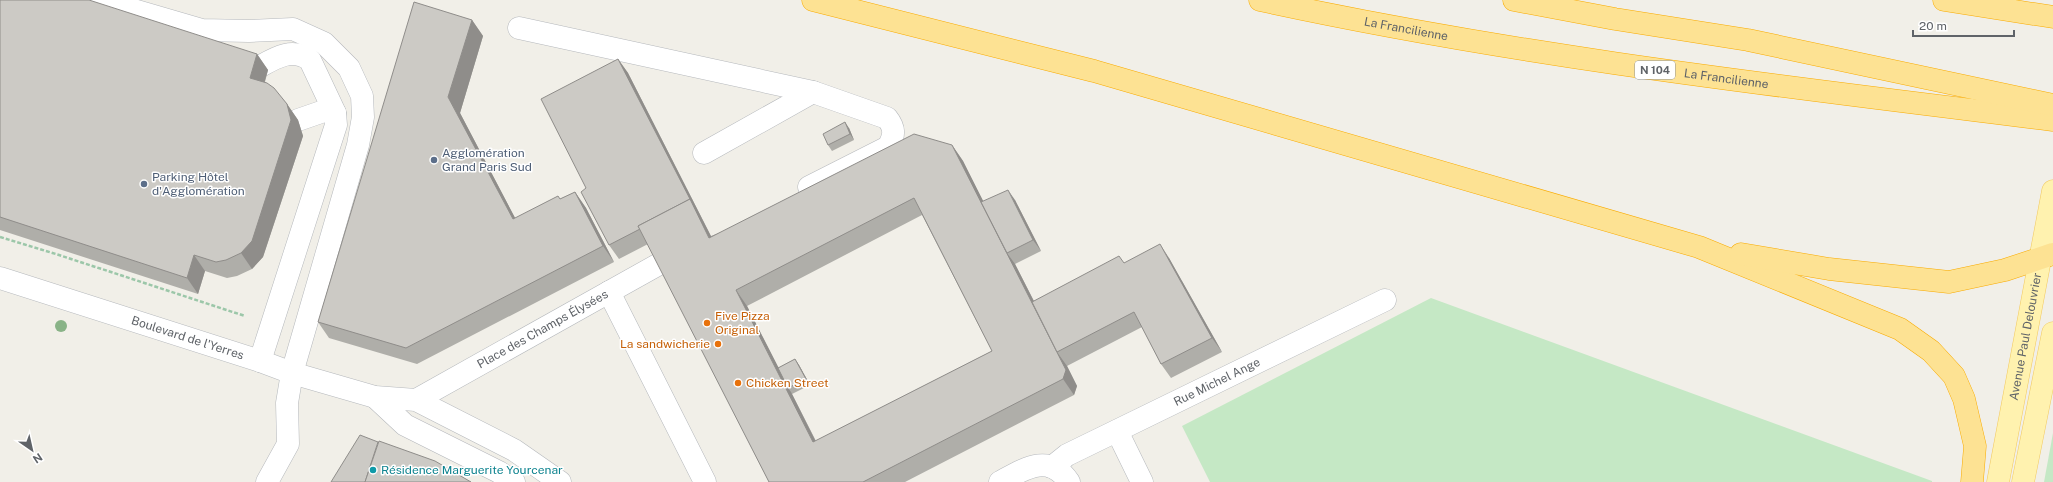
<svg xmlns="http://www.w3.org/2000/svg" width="2053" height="482" font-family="'Public Sans',sans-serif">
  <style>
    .green { fill: #c5e8c5 }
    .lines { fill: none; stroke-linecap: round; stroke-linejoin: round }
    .minor-casing { stroke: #b5b8bc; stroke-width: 23 }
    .major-casing { stroke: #f2c960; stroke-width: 23 }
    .highway-casing { stroke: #f9ab00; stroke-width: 23 }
    .path { stroke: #9cc7a9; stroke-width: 2.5; stroke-dasharray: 4 2; stroke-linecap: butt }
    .minor { stroke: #fff; stroke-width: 22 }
    .major { stroke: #fff2af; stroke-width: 22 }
    .highway { stroke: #fde293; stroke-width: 22 }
    .tree { fill: #89b387 }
    .wall { fill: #afaea9; fill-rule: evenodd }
    .shaded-wall { fill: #8f8d8a }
    .building { fill: #cccac5; stroke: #8f8d8a; fill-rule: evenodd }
    .service-dot { fill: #5c6f8a; stroke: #fff; stroke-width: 1.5 }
    .food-dot { fill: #e8710a; stroke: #fff; stroke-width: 1.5 }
    .culture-dot { fill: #0f9aa8; stroke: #fff; stroke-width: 1.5 }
    .labels { text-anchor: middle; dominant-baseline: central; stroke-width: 3; stroke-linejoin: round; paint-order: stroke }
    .shield { fill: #fff; stroke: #8f9295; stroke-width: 1 }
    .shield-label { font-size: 11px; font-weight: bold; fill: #5f6368 }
    .street-label { font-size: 12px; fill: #5f6368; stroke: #fff }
    .service-label { font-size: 12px; fill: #4e5e75; stroke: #fff; text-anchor: start }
    .food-label { font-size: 12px; fill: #c56008; stroke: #fff; text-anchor: start }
    .culture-label { font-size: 12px; fill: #0d838f; stroke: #fff; text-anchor: start }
  </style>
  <rect width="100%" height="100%" fill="#f1efe8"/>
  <g class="green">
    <path d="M 1431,298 L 1932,481 L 1932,482 L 1210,482 L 1182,426 Z"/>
    <path d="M 2053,433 L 2053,482 L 2044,482 Z"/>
  </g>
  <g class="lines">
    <defs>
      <g id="minor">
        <path d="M 99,0 L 202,30 L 249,31 L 293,29 L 324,43 L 349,68 L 362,96 L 363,117 L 358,145 L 292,373 L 287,403 L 288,444 L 267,482"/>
        <path d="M 519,28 L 813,92 L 887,118 C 895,128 895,135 888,147 L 809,187"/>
        <path d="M 259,67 C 275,58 292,47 310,60 L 335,113"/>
        <path d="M 704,153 L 813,92"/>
        <path id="s1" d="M 0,278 L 260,361 L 292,373 L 375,397 L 416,400 L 514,450 L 560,482"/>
        <path d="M 609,292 L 661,263"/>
        <path d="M 260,361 L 336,125 L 335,113 L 324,111 L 298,120"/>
        <path d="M 375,397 L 405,425 L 499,472 L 514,482"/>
        <path id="s2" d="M 416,400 L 609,292 L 705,482"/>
        <path d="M 1117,431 L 1142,482"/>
        <path id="s3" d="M 1052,467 L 1067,455 L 1385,300"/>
        <path d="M 1000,482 C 1024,469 1049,452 1069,482"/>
      </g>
      <g id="major">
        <path id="s4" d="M 1998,482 L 2053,191"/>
        <path d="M 2023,482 L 2053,333"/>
      </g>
      <g id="highway">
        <path d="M 813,0 L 1094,71 L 1699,247 L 1900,329 L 1931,351 L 1954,376 L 1964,399 L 1975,446 L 1972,482"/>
        <path id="s5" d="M 1260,0 C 1522,57 1787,87 2053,120"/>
        <path d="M 1514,0 L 1615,19 L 1748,40 L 2053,105"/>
        <path d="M 1944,0 L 2053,17"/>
        <path d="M 1741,254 L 1829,269 L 1949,282 L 2005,270 L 2053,254"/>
      </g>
    </defs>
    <use href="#minor" class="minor-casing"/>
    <use href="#major" class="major-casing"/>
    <use href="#highway" class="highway-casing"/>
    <path class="path" d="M 0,237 L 59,255 L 245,316"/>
    <use href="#minor" class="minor"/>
    <use href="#major" class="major"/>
    <use href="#highway" class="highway"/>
  </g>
  <circle class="tree" cx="61" cy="326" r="6"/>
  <g class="wall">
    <path d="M 0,0 L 257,54 L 268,70 L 265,82 L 287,104 L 298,120 L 303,136 L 263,257 L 252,269 L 237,276 L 227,278 L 205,271 L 198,294 L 0,230 Z"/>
    <path d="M 472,20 L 483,36 L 460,113 L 515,218 L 560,199 L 575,192 L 586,208 L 614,262 L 417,364 L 329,338 L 318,322 Z"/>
    <path d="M 618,59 L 628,73 L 711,236 L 952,145 L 963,161 L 983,202 L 1015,200 L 1041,251 L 1015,264 L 1034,301 L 1124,263 L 1169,258 L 1222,352 L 1171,378 L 1161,364 L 1142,327 L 1067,366 L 1077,386 L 1074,395 L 905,482 L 769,482 L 648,244 L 619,259 L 609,245 L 586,188 ZM 922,215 L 992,351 L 816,441 L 791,392 L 792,394 L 810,385 L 799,365 L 795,359 L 778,368 L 747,306 Z"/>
    <path d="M 849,128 L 854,140 L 832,151 L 828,145 Z"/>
  </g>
  <g class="shaded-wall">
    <path d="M 472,20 L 483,36 L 460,113 L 524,235 L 513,219 L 448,97 Z"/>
    <path d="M 257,54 L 268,70 L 261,94 L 250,78 Z"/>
    <path d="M 618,59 L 628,73 L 720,254 L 709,238 Z"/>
    <path d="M 287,104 L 298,120 L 303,136 L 263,257 L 252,269 L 241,253 Z"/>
    <path d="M 845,122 L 849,128 L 854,140 L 850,134 Z"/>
    <path d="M 952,145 L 963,161 L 1009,252 L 1007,253 L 1015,264 L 1059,351 L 1057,352 L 1067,366 L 1077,386 L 1074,395 L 1063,379 Z"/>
    <path d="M 1008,190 L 1015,200 L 1041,251 L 1033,240 Z"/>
    <path d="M 575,192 L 586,208 L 614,262 L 603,246 Z"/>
    <path d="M 1160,244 L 1169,258 L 1222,352 L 1212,338 Z"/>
    <path d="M 194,255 L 205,271 L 198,294 L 187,278 Z"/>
    <path d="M 736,290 L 747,306 L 789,388 L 788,388 L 791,392 L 824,458 L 813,442 Z"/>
    <path d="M 795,359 L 799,365 L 810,385 L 806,379 Z"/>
  </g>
  <g class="building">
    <path d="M 0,0 L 89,0 L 257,54 L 250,78 L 267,83 L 274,88 L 287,104 L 291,120 L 252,241 L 241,253 L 226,260 L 216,262 L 194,255 L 187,278 L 0,217 Z"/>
    <path d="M 414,2 L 472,20 L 448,97 L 513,219 L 558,196 L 560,199 L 575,192 L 603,246 L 406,348 L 318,322 Z"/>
    <path d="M 618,59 L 691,201 L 690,199 L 638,226 L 640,229 L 609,245 L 581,192 L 586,188 L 541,99 Z"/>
    <path d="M 845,122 L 850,134 L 828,145 L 823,134 Z"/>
    <path d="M 914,134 L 952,145 L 1066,370 L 1063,379 L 863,482 L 769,482 L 638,226 L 690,199 L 709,238 ZM 914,198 L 992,351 L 813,442 L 736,290 Z"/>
    <path d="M 1008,190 L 1033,240 L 1007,253 L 981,202 Z"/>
    <path d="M 1160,244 L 1212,338 L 1161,364 L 1134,312 L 1057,352 L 1032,302 L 1119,256 L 1124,263 Z"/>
    <path d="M 795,359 L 806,379 L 788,388 L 778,368 Z"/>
    <path d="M 360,435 L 378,442 L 365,482 L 331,482 Z"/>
    <path d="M 379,441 L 435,461 L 471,482 L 365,482 Z"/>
  </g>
  <g class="service-dot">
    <circle cx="434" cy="160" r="4"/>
    <circle cx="144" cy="184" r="4"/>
  </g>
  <g class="food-dot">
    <circle cx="707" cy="323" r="4"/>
    <circle cx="718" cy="344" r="4"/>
    <circle cx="738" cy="383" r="4"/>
  </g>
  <circle class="culture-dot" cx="373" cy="470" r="4"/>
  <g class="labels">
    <rect class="shield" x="1635" y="61" width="40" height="18" rx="3"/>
    <g class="shield-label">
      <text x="1655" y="70">N 104</text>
    </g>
    <g class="street-label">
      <text stroke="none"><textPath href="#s5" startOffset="149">La Francilienne</textPath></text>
      <text stroke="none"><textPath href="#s5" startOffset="473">La Francilienne</textPath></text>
      <text stroke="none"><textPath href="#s2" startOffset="145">Place des Champs Élysées</textPath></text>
      <text stroke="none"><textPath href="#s4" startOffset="148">Avenue Paul Delouvrier</textPath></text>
      <text stroke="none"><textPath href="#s1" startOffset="197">Boulevard de l'Yerres</textPath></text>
      <text stroke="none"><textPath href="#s3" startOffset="186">Rue Michel Ange</textPath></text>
    </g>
    <g class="service-label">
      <text x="442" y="153">Agglomération<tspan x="442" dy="14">Grand Paris Sud</tspan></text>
      <text x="152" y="177">Parking Hôtel<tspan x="152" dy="14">d'Agglomération</tspan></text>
    </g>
    <g class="food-label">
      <text x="715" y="316">Five Pizza<tspan x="715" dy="14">Original</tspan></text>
      <text x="710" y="344" text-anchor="end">La sandwicherie</text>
      <text x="746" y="383">Chicken Street</text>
    </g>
    <g class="culture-label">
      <text x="381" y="470">Résidence Marguerite Yourcenar</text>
    </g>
  </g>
  <g transform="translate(32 450) rotate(146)" stroke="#ffffff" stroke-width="3" paint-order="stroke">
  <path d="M0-3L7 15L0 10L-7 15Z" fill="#5f6368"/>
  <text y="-6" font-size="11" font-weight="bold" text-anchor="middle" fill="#5f6368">N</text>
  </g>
  <path d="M1913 30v6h101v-6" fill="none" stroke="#5f6368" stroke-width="2"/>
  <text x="1919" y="30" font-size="12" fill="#5f6368" stroke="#ffffff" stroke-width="3" paint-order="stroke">20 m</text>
</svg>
